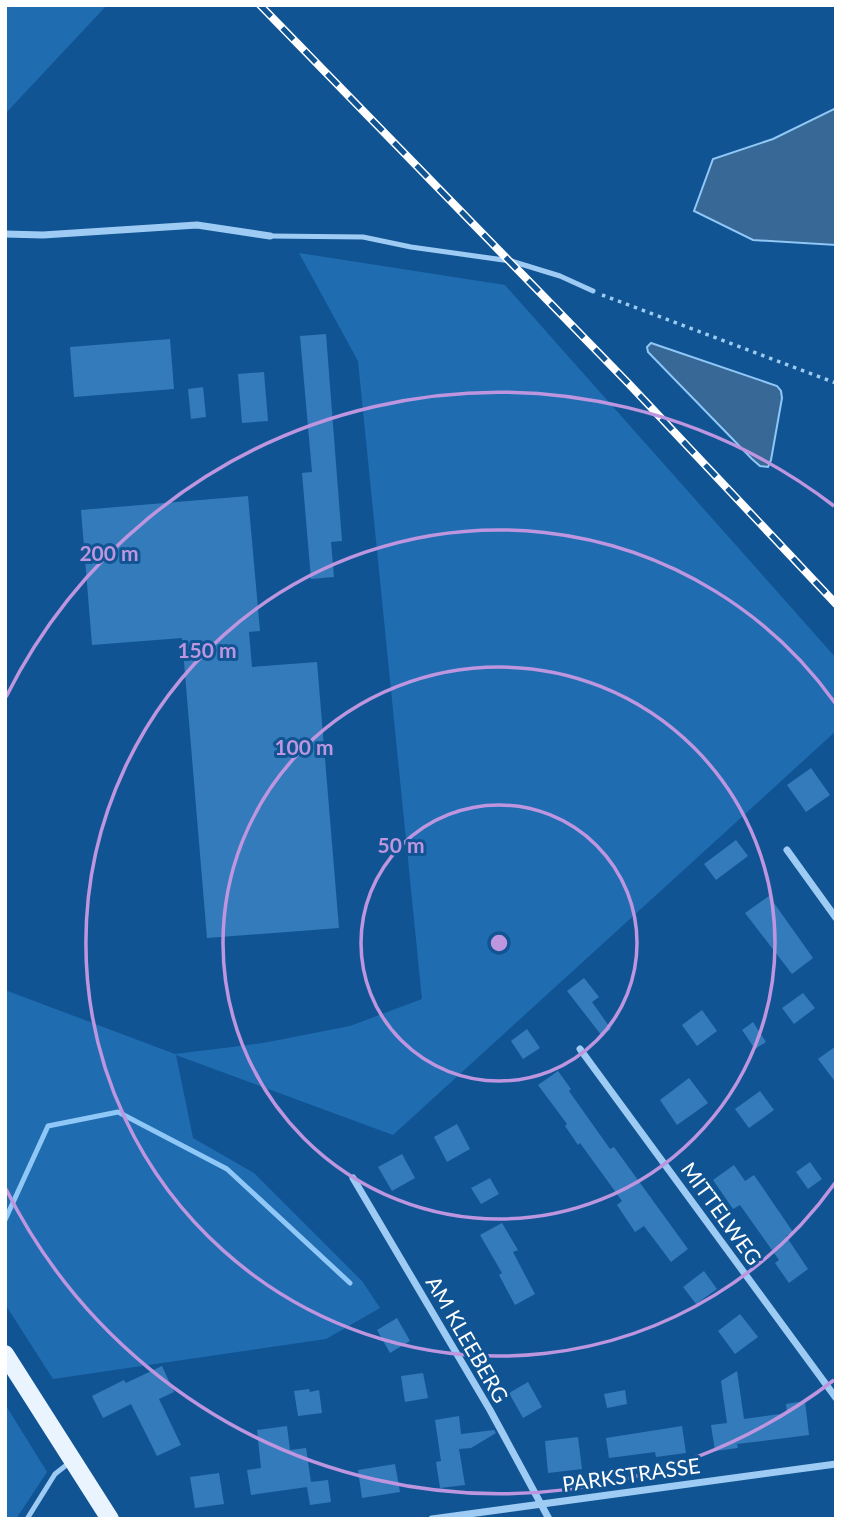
<svg xmlns="http://www.w3.org/2000/svg" width="841" height="1524" font-family="Lato,sans-serif">
  <style>
    .green { fill: #1f6cb1 }
    .water { fill: #376896; stroke: #8fc7f7; stroke-width: 2 }
    .lines { fill: none; stroke-linecap: round; stroke-linejoin: round }
    .stream { stroke: #8fc7f7; stroke-width: 5 }
    .building { fill: #347bbb }
    .path { stroke: #9ecbf3; stroke-width: 3.5; stroke-dasharray: 3.5 5; stroke-linecap: butt }
    .service { stroke: #9ecbf3; stroke-width: 5 }
    .minor { stroke: #9ecbf3; stroke-width: 7 }
    .primary { stroke: #eaf4ff; stroke-width: 18 }
    .rail-casing { stroke: #fff; stroke-width: 8 }
    .rail { stroke: #115493; stroke-width: 5; stroke-dasharray: 16; stroke-linecap: butt }
    .ring { fill: none; stroke: #bd96df; stroke-width: 3.5 }
    .labels { text-anchor: middle; dominant-baseline: central; stroke-width: 6; stroke-linejoin: round; paint-order: stroke }
    .street-label { font-size: 21px; fill: #fff; stroke: #115493 }
    .centre { fill: #bd96df; stroke: #115493; stroke-width: 3.5 }
    .ring-label { font-size: 21px; text-anchor: middle; font-weight: bold; fill: #bd96df; stroke: #115493; stroke-width: 6; stroke-linejoin: round; paint-order: stroke }
  </style>
  <rect width="100%" height="100%" fill="#115493"/>
  <g class="green">
    <path d="M 5,5 L 107,5 L 5,114 Z"/>
    <path d="M 299,253 L 505,285 L 836,658 L 836,731 L 393,1135 L 176,1055 L 193,1138 L 254,1173 L 362,1281 L 380,1308 L 326,1339 L 53,1379 L 5,1304 L 5,990 L 175,1054 L 263,1043 L 350,1026 L 422,999 L 358,361 Z"/>
    <path d="M 5,1404 L 47,1472 L 16,1519 L 5,1519 Z"/>
  </g>
  <g class="water">
    <path d="M 836,108 L 836,245 L 753,240 L 694,211 L 713,159 L 773,139 Z"/>
    <path d="M 651,343 L 777,386 L 781,391 L 782,398 L 771,460 L 768,467 L 760,466 L 752,459 L 648,352 L 647,347 Z"/>
  </g>
  <g class="lines">
    <path class="stream" d="M 5,1220 L 48,1126 L 118,1112 L 227,1169 L 350,1283"/>
  </g>
  <g class="building">
    <path d="M 326,334 L 342,541 L 331,542 L 334,577 L 311,579 L 302,473 L 312,472 L 300,336 Z"/>
    <path d="M 170,339 L 174,389 L 74,397 L 70,347 Z"/>
    <path d="M 264,372 L 268,421 L 242,423 L 238,374 Z"/>
    <path d="M 203,387 L 206,417 L 191,419 L 188,389 Z"/>
    <path d="M 248,496 L 260,631 L 249,632 L 252,667 L 317,662 L 339,928 L 207,938 L 182,638 L 92,645 L 81,510 Z"/>
    <path d="M 811,768 L 830,795 L 806,812 L 787,785 Z"/>
    <path d="M 736,840 L 748,856 L 716,880 L 704,864 Z"/>
    <path d="M 769,896 L 813,958 L 792,974 L 745,913 Z"/>
    <path d="M 584,978 L 599,997 L 592,1002 L 611,1029 L 602,1036 L 567,991 Z"/>
    <path d="M 803,993 L 815,1008 L 794,1024 L 782,1008 Z"/>
    <path d="M 702,1010 L 717,1031 L 697,1046 L 682,1025 Z"/>
    <path d="M 753,1022 L 766,1042 L 755,1049 L 742,1030 Z"/>
    <path d="M 527,1029 L 540,1048 L 523,1059 L 511,1041 Z"/>
    <path d="M 836,1046 L 836,1083 L 818,1059 Z"/>
    <path d="M 558,1071 L 571,1089 L 569,1091 L 610,1149 L 614,1147 L 688,1249 L 671,1262 L 644,1226 L 635,1232 L 617,1205 L 622,1201 L 580,1143 L 578,1145 L 565,1126 L 567,1124 L 538,1085 Z"/>
    <path d="M 689,1078 L 708,1103 L 677,1125 L 660,1100 Z"/>
    <path d="M 760,1091 L 774,1110 L 749,1128 L 735,1109 Z"/>
    <path d="M 457,1124 L 470,1149 L 447,1162 L 434,1137 Z"/>
    <path d="M 402,1154 L 415,1178 L 392,1191 L 378,1167 Z"/>
    <path d="M 810,1162 L 822,1179 L 808,1189 L 796,1172 Z"/>
    <path d="M 734,1165 L 745,1181 L 754,1175 L 793,1232 L 786,1236 L 808,1269 L 789,1283 L 775,1263 L 779,1260 L 740,1205 L 733,1209 L 713,1180 Z"/>
    <path d="M 490,1178 L 499,1194 L 481,1204 L 471,1188 Z"/>
    <path d="M 502,1223 L 518,1250 L 513,1252 L 535,1294 L 515,1305 L 499,1275 L 502,1273 L 480,1235 Z"/>
    <path d="M 704,1271 L 717,1289 L 696,1304 L 683,1287 Z"/>
    <path d="M 740,1314 L 758,1337 L 735,1354 L 718,1331 Z"/>
    <path d="M 397,1318 L 410,1341 L 390,1353 L 377,1330 Z"/>
    <path d="M 162,1366 L 174,1392 L 159,1399 L 181,1445 L 157,1456 L 131,1404 L 103,1418 L 92,1396 L 124,1380 L 126,1383 Z"/>
    <path d="M 737,1371 L 744,1419 L 787,1413 L 786,1404 L 805,1401 L 809,1435 L 737,1444 L 738,1448 L 715,1451 L 711,1425 L 727,1423 L 721,1381 Z"/>
    <path d="M 423,1373 L 428,1398 L 405,1402 L 401,1376 Z"/>
    <path d="M 528,1382 L 542,1407 L 523,1418 L 509,1393 Z"/>
    <path d="M 309,1389 L 310,1392 L 319,1390 L 322,1413 L 298,1416 L 294,1391 Z"/>
    <path d="M 625,1390 L 627,1404 L 607,1408 L 604,1394 Z"/>
    <path d="M 459,1416 L 461,1434 L 494,1430 L 496,1433 L 471,1448 L 459,1449 L 465,1485 L 440,1488 L 436,1462 L 441,1461 L 435,1420 Z"/>
    <path d="M 287,1426 L 290,1450 L 306,1448 L 311,1482 L 328,1480 L 331,1502 L 310,1505 L 307,1487 L 251,1495 L 247,1470 L 261,1468 L 257,1430 Z"/>
    <path d="M 682,1426 L 686,1453 L 656,1457 L 655,1452 L 609,1458 L 606,1438 Z"/>
    <path d="M 578,1437 L 582,1469 L 548,1473 L 545,1441 Z"/>
    <path d="M 395,1464 L 400,1492 L 362,1498 L 358,1470 Z"/>
    <path d="M 219,1473 L 224,1504 L 195,1508 L 190,1477 Z"/>
  </g>
  <g class="lines">
    <path class="path" d="M 602,295 L 836,383"/>
    <g class="service">
      <path d="M 270,236 L 363,237 L 411,247 L 511,261 L 560,276 L 593,291"/>
      <path d="M 27,1519 L 55,1474 L 69,1463"/>
    </g>
    <g class="minor">
      <path d="M 5,234 L 43,235 L 197,225 L 270,236"/>
      <path d="M 787,850 L 836,918"/>
      <path d="M 580,1049 L 836,1398"/>
      <path d="M 353,1178 L 490,1410 L 549,1519"/>
      <path d="M 432,1519 L 836,1464"/>
    </g>
    <path class="primary" d="M 5,1354 L 110,1519"/>
    <defs>
      <path id="rail" d="M 260,5 L 629,384 L 836,604"/>
    </defs>
    <use href="#rail" class="rail-casing"/>
    <use href="#rail" class="rail"/>
  </g>
  <g class="ring">
    <circle cx="499" cy="943" r="138"/>
    <circle cx="499" cy="943" r="276"/>
    <path d="M835 1183A413 413 0 1 1 835 703"/>
    <path d="M834 1380A551 551 0 0 1 6 1189M6 697A551 551 0 0 1 834 506"/>
  </g>
  <g class="labels">
    <g class="street-label">
      <text transform="translate(722 1213) rotate(54)">MITTELWEG</text>
      <text transform="translate(468 1339) rotate(60)">AM KLEEBERG</text>
      <text transform="translate(631 1474) rotate(-8)">PARKSTRASSE</text>
    </g>
  </g>
  <circle cx="499" cy="943" r="10" class="centre"/>
  <g class="ring-label">
    <text x="109" y="561">200 m</text>
    <text x="207" y="658">150 m</text>
    <text x="304" y="755">100 m</text>
    <text x="401" y="853">50 m</text>
  </g>
  <rect width="841" height="1524" fill="none" stroke="#ffffff" stroke-width="14"/>
</svg>
